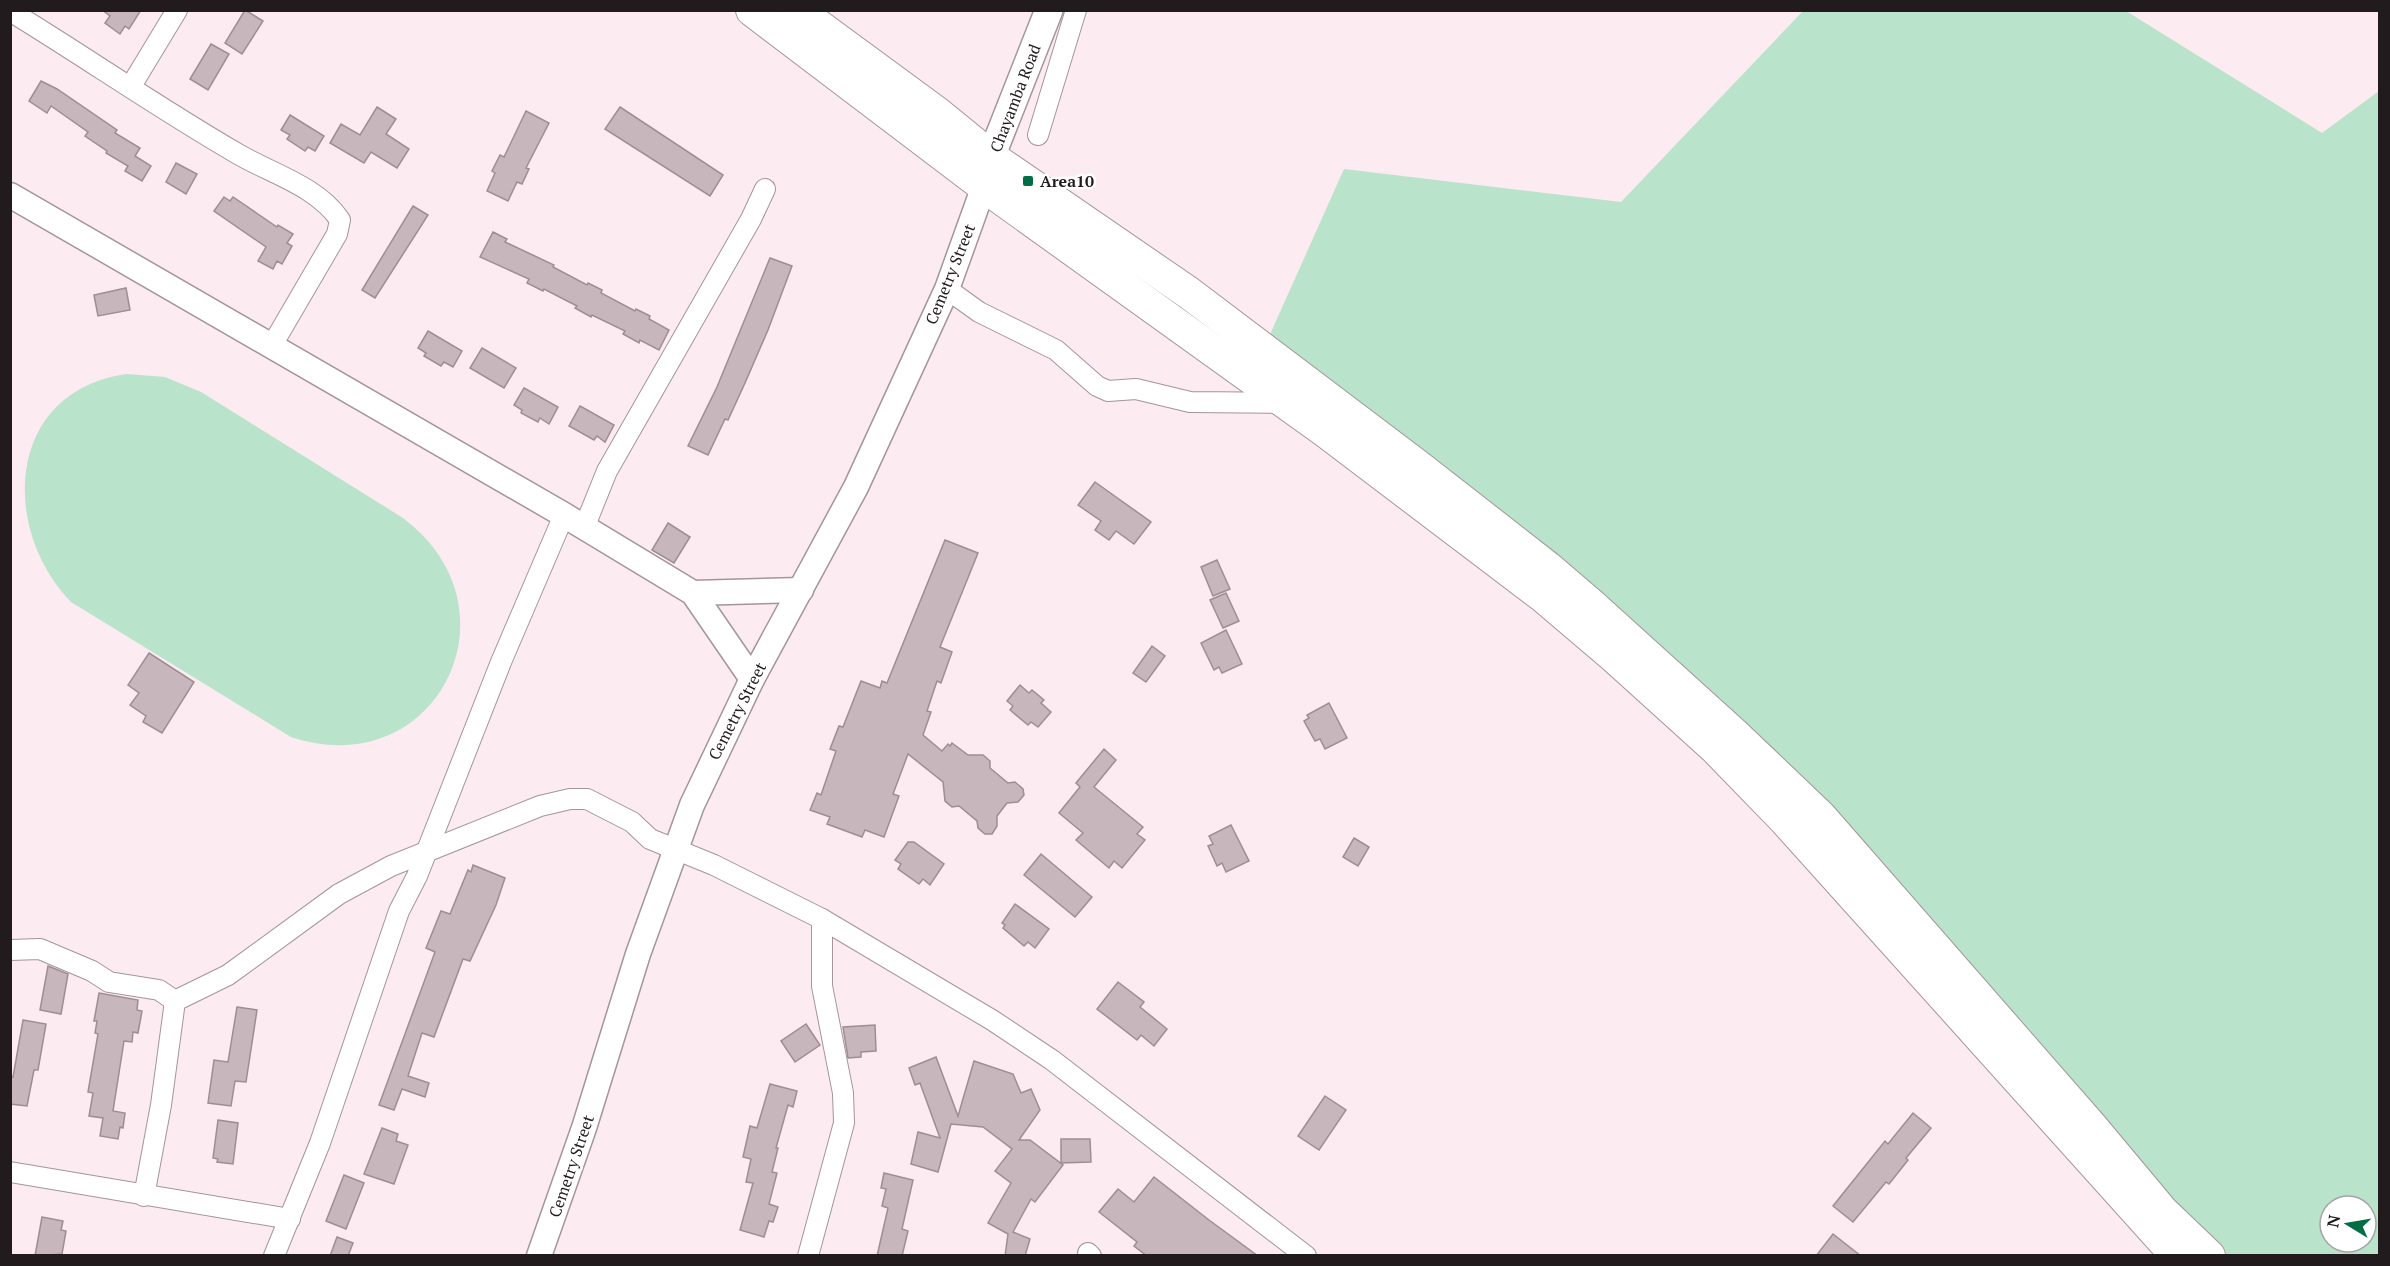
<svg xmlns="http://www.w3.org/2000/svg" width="2390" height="1266" font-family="'PT Serif',serif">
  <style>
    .green { fill: #bae3cb; fill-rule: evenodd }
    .building { fill: #c7b6bb; stroke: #9e8e93; stroke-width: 1.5 }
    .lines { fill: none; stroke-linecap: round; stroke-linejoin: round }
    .minor-casing { stroke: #a49599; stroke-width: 22 }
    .tertiary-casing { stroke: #a49599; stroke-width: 27 }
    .secondary-casing { stroke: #a49599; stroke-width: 30 }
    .trunk-casing { stroke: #a49599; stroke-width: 34 }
    .minor { stroke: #fff; stroke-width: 20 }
    .tertiary { stroke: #fff; stroke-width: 24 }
    .secondary { stroke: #fff; stroke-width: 27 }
    .trunk { stroke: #fff; stroke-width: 32 }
    .poi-dot { fill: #006d46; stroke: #fff; stroke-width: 2 }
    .labels { text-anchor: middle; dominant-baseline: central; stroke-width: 5; stroke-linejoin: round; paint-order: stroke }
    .street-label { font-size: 16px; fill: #211b1d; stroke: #fff }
    .poi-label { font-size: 16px; font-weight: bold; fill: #211b1d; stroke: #fff; text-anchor: start }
  </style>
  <rect width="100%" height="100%" fill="#fcebf0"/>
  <g class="green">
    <path d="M 1803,11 L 2126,11 L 2322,133 L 2379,91 L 2379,1255 L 2217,1255 L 1814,798 L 1268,339 L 1344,169 L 1621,202 ZM 2330,1206 L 2366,1206 L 2366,1242 L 2330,1242 Z"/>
    <path d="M 127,374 L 165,377 L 201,392 L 403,518 C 525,610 435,785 291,737 L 71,602 C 0,529 5,391 127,374 Z"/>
  </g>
  <g class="building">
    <path d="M 102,10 L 141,10 L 129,29 L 125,26 L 120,34 L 105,23 L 110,16 Z"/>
    <path d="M 245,10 L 263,21 L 242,54 L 225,43 Z"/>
    <path d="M 211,44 L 229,54 L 208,90 L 190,79 Z"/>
    <path d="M 41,81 L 57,89 L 117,130 L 115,133 L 140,148 L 135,156 L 151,166 L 142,181 L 125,171 L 128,166 L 106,153 L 107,151 L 85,136 L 88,132 L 51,106 L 47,113 L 29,101 Z"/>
    <path d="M 377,107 L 396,119 L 386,134 L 409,149 L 397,168 L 371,152 L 364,163 L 330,143 L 341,124 L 360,135 Z"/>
    <path d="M 620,107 L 723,175 L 710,196 L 605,129 Z"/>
    <path d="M 526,111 L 549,123 L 526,168 L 529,169 L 522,184 L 517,182 L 508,201 L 487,191 L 495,173 L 492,171 L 500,155 L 504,157 Z"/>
    <path d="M 290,115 L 324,136 L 315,151 L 308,147 L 305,151 L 287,139 L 290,135 L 281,130 Z"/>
    <path d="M 176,163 L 197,174 L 186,194 L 166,182 Z"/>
    <path d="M 224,197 L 230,201 L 233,197 L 277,227 L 278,225 L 293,234 L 287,243 L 292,246 L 282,264 L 277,261 L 273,269 L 258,261 L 266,247 L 214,211 Z"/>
    <path d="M 413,206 L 428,215 L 375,298 L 362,290 Z"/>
    <path d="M 493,232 L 507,239 L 505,242 L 554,265 L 553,267 L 587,285 L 588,283 L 602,290 L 601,293 L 635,311 L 636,309 L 650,316 L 649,319 L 669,330 L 659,350 L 640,340 L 639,343 L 623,334 L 625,331 L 592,315 L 591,317 L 575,308 L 577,306 L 544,289 L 543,291 L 527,283 L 529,279 L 480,257 Z"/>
    <path d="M 770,258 L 792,266 L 768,330 L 745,383 L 728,420 L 725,419 L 708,455 L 688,446 L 717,387 Z"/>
    <path d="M 126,288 L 130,310 L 98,316 L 94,295 Z"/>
    <path d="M 428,331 L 462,351 L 453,367 L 444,362 L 441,366 L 424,356 L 426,353 L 418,348 Z"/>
    <path d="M 482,348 L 516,368 L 504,388 L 470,368 Z"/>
    <path d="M 524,388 L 558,407 L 549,424 L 540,418 L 538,422 L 521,413 L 522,410 L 514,405 Z"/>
    <path d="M 580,406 L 614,425 L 605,442 L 597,436 L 594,440 L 569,426 Z"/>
    <path d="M 1095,482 L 1151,522 L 1134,544 L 1116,531 L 1109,540 L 1095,530 L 1101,521 L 1078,505 Z"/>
    <path d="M 668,523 L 690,537 L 674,563 L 652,550 Z"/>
    <path d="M 945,540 L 978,553 L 940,647 L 952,652 L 941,683 L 937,681 L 927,711 L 931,712 L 923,735 L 942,751 L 948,744 L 950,746 L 952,743 L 968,755 L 983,755 L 990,761 L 990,768 L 1008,783 L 1015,782 L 1023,789 L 1024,795 L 1018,802 L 1007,803 L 997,816 L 997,826 L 992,834 L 985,834 L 978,828 L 977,821 L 959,806 L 952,807 L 945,801 L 943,782 L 908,754 L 893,794 L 899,796 L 884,837 L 865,830 L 862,837 L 827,824 L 830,817 L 810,810 L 817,793 L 821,795 L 836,751 L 830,749 L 839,726 L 843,727 L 861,681 L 880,688 L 882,681 L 887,683 Z"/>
    <path d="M 1217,560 L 1230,589 L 1213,596 L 1201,567 Z"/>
    <path d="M 1226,593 L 1239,621 L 1223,628 L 1210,600 Z"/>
    <path d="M 1226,630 L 1242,664 L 1222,673 L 1219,667 L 1214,670 L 1201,643 Z"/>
    <path d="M 1152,646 L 1165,656 L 1146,682 L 1133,673 Z"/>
    <path d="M 149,653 L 194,682 L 162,733 L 143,722 L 146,716 L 130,705 L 139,693 L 128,685 Z"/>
    <path d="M 1020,685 L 1029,693 L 1032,690 L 1044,700 L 1041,703 L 1051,712 L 1038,727 L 1031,722 L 1028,725 L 1010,710 L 1013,706 L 1007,701 Z"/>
    <path d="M 1329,703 L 1347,738 L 1325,749 L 1320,739 L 1315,741 L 1304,721 L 1309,718 L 1307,715 Z"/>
    <path d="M 1104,749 L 1116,760 L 1094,787 L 1143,827 L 1137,834 L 1145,840 L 1122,868 L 1114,861 L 1109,868 L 1076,840 L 1083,833 L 1059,813 L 1080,787 L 1076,783 Z"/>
    <path d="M 1231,825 L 1249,861 L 1226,872 L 1222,863 L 1217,866 L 1208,846 L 1213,844 L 1209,836 Z"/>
    <path d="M 1354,838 L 1369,847 L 1358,866 L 1343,857 Z"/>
    <path d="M 908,842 L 914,842 L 944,864 L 930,885 L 923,879 L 919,884 L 898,869 L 901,864 L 895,860 Z"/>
    <path d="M 1041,854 L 1092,897 L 1075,917 L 1024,875 Z"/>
    <path d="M 473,865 L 505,878 L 496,905 L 470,961 L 463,959 L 434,1037 L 422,1033 L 408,1076 L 429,1083 L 425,1097 L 402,1089 L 394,1110 L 379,1105 L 435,952 L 426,948 L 441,911 L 450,914 L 468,870 L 471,872 Z"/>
    <path d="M 1015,904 L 1049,929 L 1035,948 L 1028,942 L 1024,946 L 1003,928 L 1005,925 L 1002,923 Z"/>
    <path d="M 48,966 L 68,974 L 61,1014 L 40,1010 Z"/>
    <path d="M 1118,982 L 1144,1002 L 1140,1007 L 1167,1029 L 1154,1046 L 1141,1035 L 1137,1040 L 1097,1009 Z"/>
    <path d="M 99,993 L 138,1000 L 137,1010 L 142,1011 L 138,1033 L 133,1032 L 132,1042 L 124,1041 L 113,1111 L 125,1113 L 123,1128 L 120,1127 L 118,1139 L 100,1136 L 103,1118 L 89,1116 L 93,1093 L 88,1092 L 98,1034 L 95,1033 L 97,1021 L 94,1021 Z"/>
    <path d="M 237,1007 L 257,1010 L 246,1082 L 235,1081 L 231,1106 L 208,1103 L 214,1060 L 228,1062 Z"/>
    <path d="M 23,1020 L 46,1024 L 38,1070 L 34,1070 L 27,1106 L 10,1104 L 10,1076 L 13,1077 Z"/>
    <path d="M 806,1024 L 820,1045 L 795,1062 L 781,1041 Z"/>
    <path d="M 875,1025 L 876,1051 L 861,1052 L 861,1057 L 848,1058 L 843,1027 Z"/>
    <path d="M 936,1057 L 958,1116 L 974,1061 L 1013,1074 L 1021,1093 L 1031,1089 L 1040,1110 L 1019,1140 L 1030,1140 L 1063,1165 L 1035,1202 L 1031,1199 L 1013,1232 L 1030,1239 L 1025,1256 L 1005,1256 L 1008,1234 L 988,1223 L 1011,1183 L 995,1171 L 1012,1149 L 983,1127 L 951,1124 L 938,1172 L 911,1164 L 918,1132 L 940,1138 L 920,1083 L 915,1085 L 909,1068 Z"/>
    <path d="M 770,1084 L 797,1091 L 793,1107 L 788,1105 L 776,1148 L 778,1148 L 772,1172 L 777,1173 L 769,1204 L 778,1207 L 773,1222 L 769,1221 L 764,1237 L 740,1230 L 753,1183 L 746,1182 L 751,1159 L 743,1157 L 750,1126 L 757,1128 Z"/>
    <path d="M 1325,1096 L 1346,1110 L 1319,1150 L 1298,1136 Z"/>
    <path d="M 1913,1113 L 1931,1128 L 1906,1158 L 1908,1160 L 1889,1184 L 1886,1182 L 1853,1222 L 1833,1206 L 1885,1141 L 1888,1144 Z"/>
    <path d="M 218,1120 L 238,1123 L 233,1164 L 217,1162 L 218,1159 L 213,1158 Z"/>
    <path d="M 382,1128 L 398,1134 L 396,1141 L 408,1145 L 394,1184 L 364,1174 Z"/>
    <path d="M 1061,1139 L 1090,1139 L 1091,1162 L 1061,1163 Z"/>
    <path d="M 884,1173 L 913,1180 L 902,1229 L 908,1231 L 902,1256 L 877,1256 L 888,1208 L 882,1206 L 886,1189 L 881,1188 Z"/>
    <path d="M 344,1175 L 364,1183 L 346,1229 L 326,1221 Z"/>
    <path d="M 1154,1177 L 1209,1220 L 1258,1256 L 1147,1256 L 1134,1246 L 1137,1242 L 1099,1212 L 1118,1189 L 1134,1202 Z"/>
    <path d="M 42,1217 L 63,1221 L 61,1230 L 66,1231 L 62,1254 L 35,1256 Z"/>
    <path d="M 1833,1234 L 1861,1256 L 1816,1256 Z"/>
    <path d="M 337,1237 L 353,1243 L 348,1256 L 330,1256 Z"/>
  </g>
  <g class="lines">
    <defs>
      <g id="minor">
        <path d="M 10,11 C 87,58 160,109 238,154 C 272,174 317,186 340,220 L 337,234 L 271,347"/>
        <path d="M 131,86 L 177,10"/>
        <path d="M 1038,135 L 1076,10"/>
        <path d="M 947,289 L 979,312 L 1056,350 L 1097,386 L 1108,391 L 1136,389 L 1190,402 L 1286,403"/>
        <path d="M 584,528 L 607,471 L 751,219 L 765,189"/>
        <path d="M 10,950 L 40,949 L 92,971 L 109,982 L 159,990 L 175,1001"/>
        <path d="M 10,1172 L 290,1219"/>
        <path d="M 144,1196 L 161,1105 L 175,1001 L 228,975 L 339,894 L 391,866 L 540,806 L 570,799 L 587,799 L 632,822 L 650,839 L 714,865 L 822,919 L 992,1020 L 1052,1060 L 1306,1256"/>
        <path d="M 1088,1253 L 1091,1256"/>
        <path d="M 274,1256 L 320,1143 L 399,911 L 417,876 L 501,662 L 564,515"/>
        <path d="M 808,1256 L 844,1123 L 843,1093 L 822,986 L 822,919"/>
      </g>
      <g id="tertiary">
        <path d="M 10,195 L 564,515 L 693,593 L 752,679"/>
        <path d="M 693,593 L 801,590"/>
        <path d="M 539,1256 L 584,1128 L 638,954 L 692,805 L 752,679 L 856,487 L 947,289 L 984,186"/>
      </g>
      <path id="secondary" d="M 987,175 L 991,157 L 1049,10"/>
      <g id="trunk">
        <path d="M 752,10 L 984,186 L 1325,431 L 1544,597 L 1611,654 L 1716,749 L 1784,819 L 2177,1256"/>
        <path d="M 797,10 L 937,113 L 991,157 L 1189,293 L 1419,467 L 1547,567 L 1596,609 L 1733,733 L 1820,816 L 2091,1126 L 2162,1211 L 2209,1256"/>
      </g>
    </defs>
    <use href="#minor" class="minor-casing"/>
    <use href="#tertiary" class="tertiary-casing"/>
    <use href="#secondary" class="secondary-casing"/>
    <use href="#trunk" class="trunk-casing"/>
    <use href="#minor" class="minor"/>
    <use href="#tertiary" class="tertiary"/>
    <use href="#secondary" class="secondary"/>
    <use href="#trunk" class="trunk"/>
  </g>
  <rect class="poi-dot" x="1022" y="175" width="12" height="12" rx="3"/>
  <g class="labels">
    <g class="street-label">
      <text transform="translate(1015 98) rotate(-69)">Chayamba Road</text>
      <text transform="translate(950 274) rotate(-68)">Cemetry Street</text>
      <text transform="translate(737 711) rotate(-63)">Cemetry Street</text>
      <text transform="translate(571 1166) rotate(-71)">Cemetry Street</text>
    </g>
    <g class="poi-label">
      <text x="1040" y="181">Area10</text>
    </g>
  </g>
  <rect width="2390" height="1266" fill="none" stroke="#211b1d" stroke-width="24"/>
  <g transform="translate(2348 1224) rotate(281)"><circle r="28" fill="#ffffff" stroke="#a6a4a5" stroke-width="1.5"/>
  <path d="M0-4.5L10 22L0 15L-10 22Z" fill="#006d46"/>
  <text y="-9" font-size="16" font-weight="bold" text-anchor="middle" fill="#211b1d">N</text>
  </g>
</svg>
